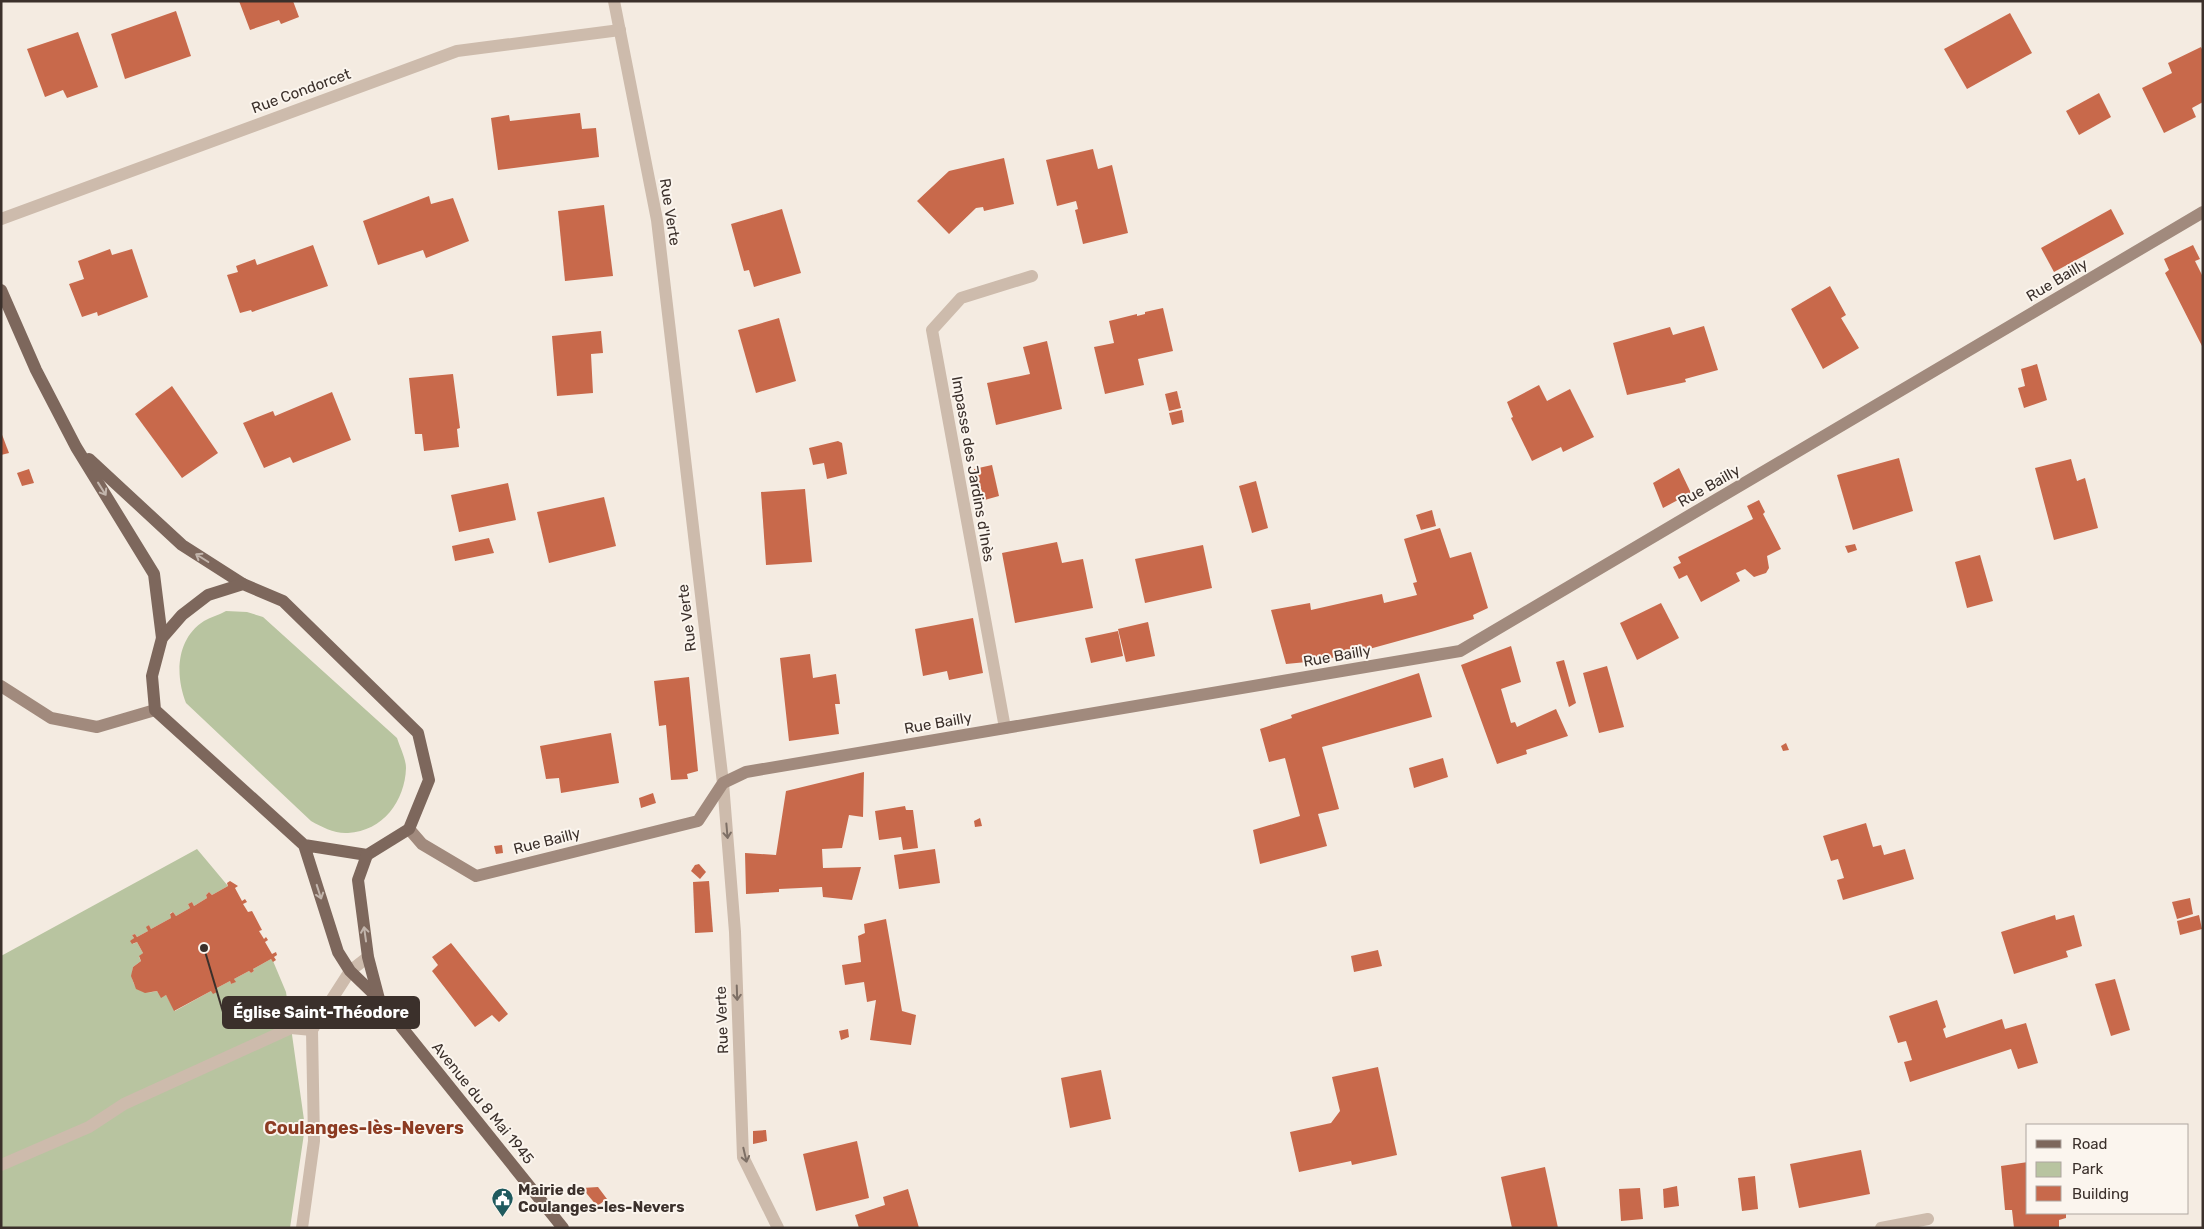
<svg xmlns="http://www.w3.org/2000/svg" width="2204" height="1229" font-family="Rubik,sans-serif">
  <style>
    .green { fill: #b8c4a0 }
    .building { fill: #c8694b }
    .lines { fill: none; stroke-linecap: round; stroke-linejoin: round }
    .lane { stroke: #cdbbac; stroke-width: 12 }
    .street { stroke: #cdbbac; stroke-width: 12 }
    .secondary { stroke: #a18a7d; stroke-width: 12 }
    .primary { stroke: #7d675c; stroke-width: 12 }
    .oneway { stroke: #c2b5ac }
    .oneway2 { stroke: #7d6f65 }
    .labels { text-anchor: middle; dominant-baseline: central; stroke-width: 4; stroke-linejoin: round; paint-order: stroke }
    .street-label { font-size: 15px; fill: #3b302b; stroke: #fbf5ee }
    .poi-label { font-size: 15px; font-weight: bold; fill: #3b302b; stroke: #fbf5ee; text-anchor: start }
    .quarter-label { font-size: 18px; font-weight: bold; fill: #8c3b22; stroke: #fbf5ee }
    .leader { fill: none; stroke: #3b302b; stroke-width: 2 }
    .callout-dot { fill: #3b302b; stroke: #fbf5ee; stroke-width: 2 }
    .callout { fill: #3b302b; stroke: #3b302b; stroke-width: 2 }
    .callout-label { font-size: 16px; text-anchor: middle; font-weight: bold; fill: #fff }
  </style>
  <rect width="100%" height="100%" fill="#f4ebe1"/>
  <g class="green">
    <path d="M 226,611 L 247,612 L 263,617 L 397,738 C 400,747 406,759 406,768 C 405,801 383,831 348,833 C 335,834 322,827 311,821 L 186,703 C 175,675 176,639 204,621 C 211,617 219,615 226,611 Z"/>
    <path d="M 197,849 L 228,886 L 212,895 L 209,892 L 206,895 L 207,898 L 194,906 L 192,902 L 188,904 L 190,908 L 176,916 L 173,912 L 170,913 L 171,918 L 151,929 L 149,925 L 147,927 L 148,931 L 137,937 L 135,934 L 132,935 L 134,938 L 131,941 L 133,944 L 137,942 L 143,953 L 139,957 L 141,961 L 133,967 C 129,986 139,996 157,991 L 161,997 L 166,995 L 175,1011 L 211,991 L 216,991 L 215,989 L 230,981 L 231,984 L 235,982 L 234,979 L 249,971 L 251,973 L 254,971 L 253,969 L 271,959 L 273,961 L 286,992 L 305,1127 L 290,1228 L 1,1228 L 1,956 Z"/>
  </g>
  <g class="building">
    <path d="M 239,1 L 293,1 L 299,17 L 281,24 L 279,20 L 250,30 Z"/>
    <path d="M 176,11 L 191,56 L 125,79 L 111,34 Z"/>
    <path d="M 2010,13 L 2032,53 L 1967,89 L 1944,49 Z"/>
    <path d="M 78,32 L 98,87 L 67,98 L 63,90 L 45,97 L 27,49 Z"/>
    <path d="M 2201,47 L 2203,51 L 2203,102 L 2192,108 L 2196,117 L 2164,133 L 2142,88 L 2172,73 L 2168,63 Z"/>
    <path d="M 2099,93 L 2111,117 L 2079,135 L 2066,111 Z"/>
    <path d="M 580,113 L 582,129 L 596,128 L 599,157 L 498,170 L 491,118 L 509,115 L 510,121 Z"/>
    <path d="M 1093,149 L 1098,169 L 1112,165 L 1128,233 L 1083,244 L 1075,210 L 1078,209 L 1076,201 L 1057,206 L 1046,160 Z"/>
    <path d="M 1004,158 L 1014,204 L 984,211 L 983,207 L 976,208 L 949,234 L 917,201 L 949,171 Z"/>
    <path d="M 429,196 L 431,204 L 453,198 L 469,241 L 426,258 L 423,250 L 378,265 L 363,221 Z"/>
    <path d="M 604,205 L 613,276 L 565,281 L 558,211 Z"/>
    <path d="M 782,209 L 801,273 L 754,287 L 749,270 L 744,271 L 731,224 Z"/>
    <path d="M 2111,209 L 2124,234 L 2054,272 L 2041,248 Z"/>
    <path d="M 313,245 L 328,286 L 252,312 L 251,310 L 240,313 L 227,275 L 238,272 L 236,266 L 255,259 L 257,265 Z"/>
    <path d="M 2193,245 L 2200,259 L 2195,261 L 2203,277 L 2203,348 L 2165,273 L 2169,270 L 2164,259 Z"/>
    <path d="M 110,249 L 112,255 L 132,249 L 148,297 L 98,316 L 97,312 L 82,317 L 69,284 L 84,279 L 78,261 Z"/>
    <path d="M 1830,286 L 1846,315 L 1841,318 L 1859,348 L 1823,369 L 1791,309 Z"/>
    <path d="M 1163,308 L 1173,351 L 1138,359 L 1144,385 L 1105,394 L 1094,347 L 1114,343 L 1109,321 L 1137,314 L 1137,316 L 1145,314 L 1145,312 Z"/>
    <path d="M 779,318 L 796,381 L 756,393 L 738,330 Z"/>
    <path d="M 1704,326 L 1718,370 L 1685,379 L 1686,382 L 1627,395 L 1613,343 L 1670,327 L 1673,335 Z"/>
    <path d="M 601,331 L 603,353 L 591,354 L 593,393 L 557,396 L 552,336 Z"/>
    <path d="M 1047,341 L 1062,409 L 996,425 L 987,383 L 1030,374 L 1023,347 Z"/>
    <path d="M 2037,364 L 2047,400 L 2024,408 L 2018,388 L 2025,386 L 2021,369 Z"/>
    <path d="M 453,374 L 460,428 L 457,429 L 459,447 L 424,451 L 422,434 L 415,434 L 409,378 Z"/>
    <path d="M 1539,385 L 1547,401 L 1570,389 L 1594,437 L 1563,452 L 1561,447 L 1532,461 L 1511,418 L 1513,417 L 1507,402 Z"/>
    <path d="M 172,386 L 218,453 L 182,478 L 135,414 Z"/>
    <path d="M 1177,391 L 1181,408 L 1169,411 L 1165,394 Z"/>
    <path d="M 332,392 L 351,440 L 293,463 L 290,457 L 264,468 L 243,423 L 273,411 L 275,416 Z"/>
    <path d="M 1182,410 L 1184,422 L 1172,425 L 1169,413 Z"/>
    <path d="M 1,432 L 9,453 L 1,455 Z"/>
    <path d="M 838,441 L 842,443 L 847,474 L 827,479 L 824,463 L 813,465 L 809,448 Z"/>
    <path d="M 1899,458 L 1913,511 L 1853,530 L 1837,475 Z"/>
    <path d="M 2071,459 L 2077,481 L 2085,478 L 2098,528 L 2054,540 L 2035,468 Z"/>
    <path d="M 992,465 L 999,496 L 981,501 L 974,469 Z"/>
    <path d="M 1679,468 L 1691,493 L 1663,508 L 1653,483 Z"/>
    <path d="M 29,469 L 34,483 L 22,486 L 17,473 Z"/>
    <path d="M 1256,481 L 1268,528 L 1252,533 L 1239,486 Z"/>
    <path d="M 508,483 L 516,520 L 459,532 L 451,495 Z"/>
    <path d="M 805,489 L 812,562 L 766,565 L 761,492 Z"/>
    <path d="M 604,497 L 616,546 L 549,563 L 537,512 Z"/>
    <path d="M 1759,500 L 1765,512 L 1763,514 L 1781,549 L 1767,556 L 1769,568 L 1766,573 L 1754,577 L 1745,569 L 1736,573 L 1740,581 L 1701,602 L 1687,575 L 1679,579 L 1673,567 L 1681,563 L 1678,557 L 1753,519 L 1747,506 Z"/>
    <path d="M 1432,510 L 1436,526 L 1421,530 L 1416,515 Z"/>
    <path d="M 1440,528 L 1450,558 L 1471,552 L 1488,608 L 1473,615 L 1474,619 L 1431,632 L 1351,654 L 1317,661 L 1286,664 L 1271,610 L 1310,603 L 1311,610 L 1382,594 L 1384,603 L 1417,595 L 1413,583 L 1417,582 L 1404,539 Z"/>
    <path d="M 489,538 L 494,553 L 455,561 L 452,546 Z"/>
    <path d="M 1057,542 L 1062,563 L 1083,559 L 1093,608 L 1015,623 L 1002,553 Z"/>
    <path d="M 1855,544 L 1857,550 L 1848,553 L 1845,546 Z"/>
    <path d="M 1203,545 L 1212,588 L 1145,603 L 1135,559 Z"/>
    <path d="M 1980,555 L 1993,601 L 1967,608 L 1955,562 Z"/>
    <path d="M 1661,603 L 1679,638 L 1637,660 L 1620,623 Z"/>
    <path d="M 973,618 L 983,673 L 949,680 L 947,671 L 923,676 L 915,629 Z"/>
    <path d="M 1148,622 L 1155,656 L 1126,662 L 1118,629 Z"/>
    <path d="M 1118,631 L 1123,656 L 1091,663 L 1085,638 Z"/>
    <path d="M 1511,646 L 1521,682 L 1501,689 L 1511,723 L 1515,722 L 1517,727 L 1556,709 L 1568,736 L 1526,750 L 1527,754 L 1497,764 L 1461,665 Z"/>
    <path d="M 810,654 L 813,678 L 836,674 L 840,704 L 835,704 L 839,734 L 789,741 L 780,658 Z"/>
    <path d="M 1564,660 L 1576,703 L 1569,707 L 1556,662 Z"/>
    <path d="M 1607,666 L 1624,727 L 1599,733 L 1583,673 Z"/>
    <path d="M 1419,673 L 1432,717 L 1322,747 L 1339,809 L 1318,814 L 1327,846 L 1260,864 L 1253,830 L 1300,816 L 1285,758 L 1269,762 L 1260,729 L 1292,718 L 1291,715 Z"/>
    <path d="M 689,677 L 698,771 L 687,774 L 688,779 L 671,780 L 666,725 L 659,726 L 654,681 Z"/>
    <path d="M 611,733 L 619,783 L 561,793 L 559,778 L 546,779 L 540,746 Z"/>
    <path d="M 1786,743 L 1789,750 L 1783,751 L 1781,746 Z"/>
    <path d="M 1443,758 L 1448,777 L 1414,788 L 1409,768 Z"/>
    <path d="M 864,772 L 863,817 L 849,815 L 842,848 L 822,849 L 823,868 L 861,867 L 852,900 L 823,897 L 822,887 L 779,889 L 779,892 L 746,894 L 745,853 L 776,855 L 786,791 Z"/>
    <path d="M 653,793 L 656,803 L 641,808 L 639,798 Z"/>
    <path d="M 905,806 L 906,810 L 913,810 L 918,848 L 903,850 L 901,837 L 879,840 L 875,811 Z"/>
    <path d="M 980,818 L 982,826 L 975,827 L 974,821 Z"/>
    <path d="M 1866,823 L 1873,847 L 1881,845 L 1884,855 L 1905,849 L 1914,879 L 1843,900 L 1837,880 L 1844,878 L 1838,859 L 1831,861 L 1823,836 Z"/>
    <path d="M 502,845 L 503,853 L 496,854 L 494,846 Z"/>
    <path d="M 935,849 L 940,883 L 899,889 L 894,855 Z"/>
    <path d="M 699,864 L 706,872 L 700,879 L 691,871 L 695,865 Z"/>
    <path d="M 230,881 L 238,886 L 235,888 L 242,901 L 245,899 L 247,902 L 243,904 L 248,912 L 252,911 L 262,930 L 259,931 L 264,939 L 266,937 L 268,940 L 265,942 L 272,954 L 276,952 L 277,955 L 274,957 L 276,960 L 273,962 L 271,959 L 253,969 L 254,971 L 251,973 L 249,971 L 234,979 L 236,982 L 231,984 L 230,981 L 215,989 L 217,992 L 213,994 L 211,991 L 174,1011 L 166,995 L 161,998 L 157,991 L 145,993 L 136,989 L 131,976 L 133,967 L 141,961 L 139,956 L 143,953 L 137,942 L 132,944 L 130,941 L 134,938 L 132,935 L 135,934 L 137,937 L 148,931 L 146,927 L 149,925 L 151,929 L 171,918 L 170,914 L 173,912 L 176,916 L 190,908 L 188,904 L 192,902 L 194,906 L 207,898 L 206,895 L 209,892 L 212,895 L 228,886 L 227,883 Z"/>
    <path d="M 709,881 L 713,932 L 695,933 L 693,882 Z"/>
    <path d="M 2190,898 L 2193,914 L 2177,919 L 2172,902 Z"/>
    <path d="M 2055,915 L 2056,920 L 2074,915 L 2082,946 L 2066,951 L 2068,957 L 2014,974 L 2001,932 Z"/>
    <path d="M 2199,915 L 2202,929 L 2180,935 L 2177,921 Z"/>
    <path d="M 886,919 L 902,1011 L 916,1015 L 911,1045 L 870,1040 L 876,1000 L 867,1002 L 864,982 L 845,985 L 842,965 L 861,962 L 858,936 L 865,933 L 864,924 Z"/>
    <path d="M 451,943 L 508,1014 L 499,1022 L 492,1015 L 475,1027 L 432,971 L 438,965 L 432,957 Z"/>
    <path d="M 1378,950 L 1382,966 L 1354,972 L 1351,956 Z"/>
    <path d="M 2115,979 L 2130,1030 L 2111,1036 L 2095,984 Z"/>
    <path d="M 1937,1000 L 1946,1027 L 1943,1029 L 1946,1038 L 2002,1019 L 2005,1029 L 2026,1023 L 2038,1063 L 2018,1069 L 2011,1049 L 1910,1082 L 1904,1062 L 1912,1060 L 1906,1041 L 1898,1043 L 1889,1016 Z"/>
    <path d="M 848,1029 L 849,1037 L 841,1040 L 839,1031 Z"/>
    <path d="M 1378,1067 L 1397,1155 L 1352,1165 L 1351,1161 L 1299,1172 L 1290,1132 L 1331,1123 L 1340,1111 L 1332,1077 Z"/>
    <path d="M 1101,1070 L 1111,1119 L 1070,1128 L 1061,1078 Z"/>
    <path d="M 766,1130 L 767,1141 L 753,1144 L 753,1131 Z"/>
    <path d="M 857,1141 L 869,1198 L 816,1211 L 803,1154 Z"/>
    <path d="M 1861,1150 L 1870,1194 L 1799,1208 L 1790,1164 Z"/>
    <path d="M 2028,1162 L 2028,1213 L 2066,1213 L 2066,1218 L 2059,1220 L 2059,1228 L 2014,1228 L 2012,1210 L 2005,1210 L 2001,1166 Z"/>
    <path d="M 1545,1167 L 1558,1228 L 1512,1228 L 1501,1177 Z"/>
    <path d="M 1755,1176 L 1758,1209 L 1742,1211 L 1738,1178 Z"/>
    <path d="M 1677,1186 L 1679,1206 L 1664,1208 L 1663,1189 Z"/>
    <path d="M 598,1187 L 607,1199 L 597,1206 L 582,1188 Z"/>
    <path d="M 1640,1188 L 1643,1219 L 1621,1221 L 1619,1189 Z"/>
    <path d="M 908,1189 L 919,1228 L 859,1228 L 855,1215 L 885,1205 L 883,1197 Z"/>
  </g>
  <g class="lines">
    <path class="lane" d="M 1,1165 L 89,1127 L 124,1104 L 291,1028 L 312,1030"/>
    <g class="street">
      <path d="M 614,1 L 657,220 L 723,783 L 735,932 L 743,1157 L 778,1228"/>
      <path d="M 1,219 L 457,51 L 620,30"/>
      <path d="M 1005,728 L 932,330 L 961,298 L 1032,276"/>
      <path d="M 302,1228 L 314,1141 L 312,1030 L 350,971 L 368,957"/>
      <path d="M 1881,1228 L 1928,1219"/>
    </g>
    <g class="secondary">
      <path d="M 1,686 L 51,718 L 97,727 L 155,710"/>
      <path d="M 409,829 L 422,844 L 476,876 L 698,821 L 723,783 L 746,772 L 1460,651 L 2203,212"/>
    </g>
    <g class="primary">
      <path d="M 1,290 L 36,370 L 76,447 L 154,574 L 162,638"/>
      <path d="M 89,459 L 182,545 L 243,584"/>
      <path d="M 304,845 L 367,855 L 409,829 L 429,780 L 418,733 L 283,601 L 243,584 L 208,595 L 182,615 L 162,638 L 152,676 L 155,710 L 304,845 L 338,952 L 350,971 L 379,999 L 563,1228"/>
      <path d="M 367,855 L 358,880 L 368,957 L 379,999"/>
    </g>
  </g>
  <defs><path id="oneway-shaft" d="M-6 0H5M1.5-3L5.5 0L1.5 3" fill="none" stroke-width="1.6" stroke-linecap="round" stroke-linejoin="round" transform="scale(1.25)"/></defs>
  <g class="oneway">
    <use href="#oneway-shaft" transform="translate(102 489) rotate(58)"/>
    <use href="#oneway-shaft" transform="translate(202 558) rotate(-148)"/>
    <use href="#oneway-shaft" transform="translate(319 892) rotate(72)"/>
    <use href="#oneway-shaft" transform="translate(365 934) rotate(-98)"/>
  </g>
  <g class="oneway2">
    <use href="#oneway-shaft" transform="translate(727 831) rotate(85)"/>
    <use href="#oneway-shaft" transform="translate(737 993) rotate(88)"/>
    <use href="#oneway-shaft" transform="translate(745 1155) rotate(77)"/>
  </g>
  <defs>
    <symbol id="civic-pin" viewBox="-11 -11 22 30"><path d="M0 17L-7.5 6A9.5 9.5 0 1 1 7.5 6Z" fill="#1f5a5e" stroke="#fbf5ee"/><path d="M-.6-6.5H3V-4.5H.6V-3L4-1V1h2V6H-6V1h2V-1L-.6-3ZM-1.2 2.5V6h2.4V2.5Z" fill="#fff"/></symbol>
  </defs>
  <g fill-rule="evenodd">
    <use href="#civic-pin" x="490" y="1186" width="25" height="34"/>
  </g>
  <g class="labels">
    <g class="street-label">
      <text transform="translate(301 91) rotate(-20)">Rue Condorcet</text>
      <text transform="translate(670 212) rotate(81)">Rue Verte</text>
      <text transform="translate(2057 280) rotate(-31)">Rue Bailly</text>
      <text transform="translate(973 469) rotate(80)">Impasse des Jardins d'Inès</text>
      <text transform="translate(1709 486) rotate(-30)">Rue Bailly</text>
      <text transform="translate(687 618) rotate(-97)">Rue Verte</text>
      <text transform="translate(1337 656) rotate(-10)">Rue Bailly</text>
      <text transform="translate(938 723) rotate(-10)">Rue Bailly</text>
      <text transform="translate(547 841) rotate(-14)">Rue Bailly</text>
      <text transform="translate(722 1020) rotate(-92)">Rue Verte</text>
      <text transform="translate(483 1103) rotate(51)">Avenue du 8 Mai 1945</text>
    </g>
    <g class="poi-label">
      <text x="518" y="1190">Mairie de<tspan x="518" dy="17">Coulanges-les-Nevers</tspan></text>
    </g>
    <g class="quarter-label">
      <text x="364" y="1128">Coulanges-lès-Nevers</text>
    </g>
  </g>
  <path class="leader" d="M204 948L223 1012"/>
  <circle class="callout-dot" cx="204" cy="948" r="5"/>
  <rect class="callout" x="223" y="997" width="196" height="31" rx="5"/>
  <g class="callout-label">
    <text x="321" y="1018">Église Saint-Théodore</text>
  </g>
  <rect width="2204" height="1229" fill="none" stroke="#3b302b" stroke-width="5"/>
  <rect x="2026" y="1124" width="162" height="90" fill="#fbf5ee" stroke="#aea6a0"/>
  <rect x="2036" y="1140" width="25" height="8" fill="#7d675c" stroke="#aea6a0"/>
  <text x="2072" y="1149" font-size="15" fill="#3b302b">Road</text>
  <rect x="2036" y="1162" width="25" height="15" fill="#b8c4a0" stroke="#aea6a0"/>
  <text x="2072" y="1174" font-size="15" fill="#3b302b">Park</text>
  <rect x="2036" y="1186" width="25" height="15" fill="#c8694b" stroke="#aea6a0"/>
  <text x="2072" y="1199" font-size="15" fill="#3b302b">Building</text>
</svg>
